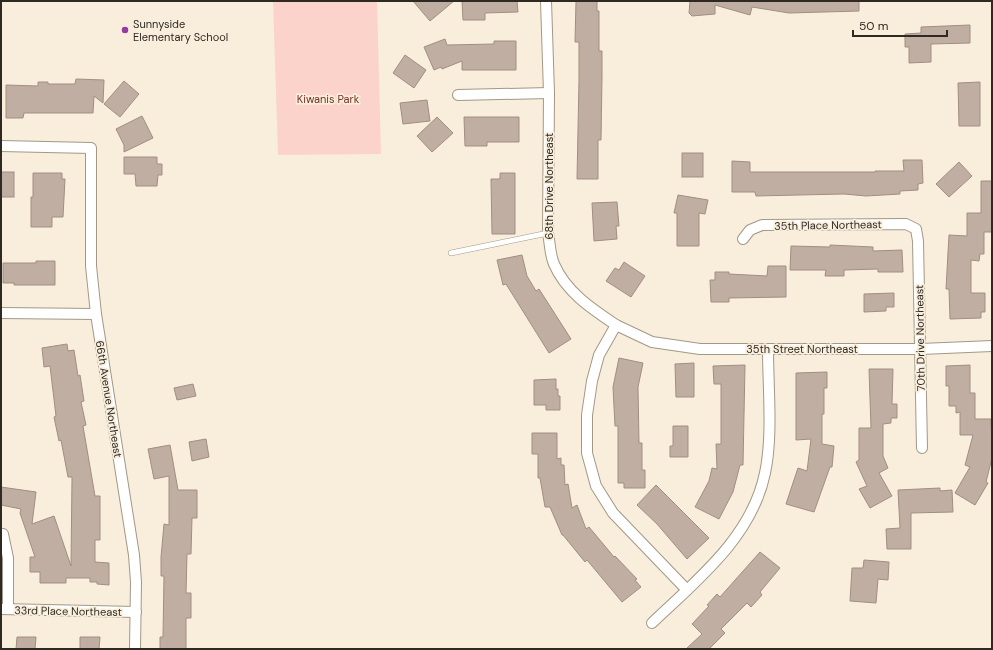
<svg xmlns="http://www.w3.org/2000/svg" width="993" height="650" font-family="'DM Sans',sans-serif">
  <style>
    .green { fill: #fbd3ca }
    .building { fill: #c0aea2; stroke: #a08e83 }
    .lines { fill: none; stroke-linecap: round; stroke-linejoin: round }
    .service-casing { stroke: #a29887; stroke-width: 6 }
    .minor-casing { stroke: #a29887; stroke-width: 12 }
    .service { stroke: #fff; stroke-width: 5 }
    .minor { stroke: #fff; stroke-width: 10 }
    .poi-dot { fill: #943aa4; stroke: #f9eedc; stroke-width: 1.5 }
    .labels { text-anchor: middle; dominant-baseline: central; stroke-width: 3.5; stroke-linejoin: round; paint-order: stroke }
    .poi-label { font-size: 11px; fill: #2e2a23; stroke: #f9eedc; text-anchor: start }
    .park-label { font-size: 11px; fill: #7b3123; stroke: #f9eedc }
    .street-label { font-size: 11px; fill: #2e2a23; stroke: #f9eedc }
  </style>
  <rect width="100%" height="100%" fill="#f9eedc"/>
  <path class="green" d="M 273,1 L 377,1 L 381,154 L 278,155 Z"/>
  <g class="building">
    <path d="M 413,1 L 454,1 L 430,21 Z"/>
    <path d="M 462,1 L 517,1 L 518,12 L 485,13 L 485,20 L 463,20 Z"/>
    <path d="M 576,1 L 597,1 L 597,11 L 599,11 L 599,51 L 602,51 L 602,76 L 601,140 L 598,140 L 598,179 L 577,179 L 579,80 L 579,42 L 575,42 Z"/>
    <path d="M 690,1 L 859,1 L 859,11 L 789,13 L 752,7 L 750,15 L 715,5 L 715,14 L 692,16 L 689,13 Z"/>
    <path d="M 970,25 L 970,43 L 931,44 L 931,62 L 909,63 L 909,47 L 905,47 L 905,34 L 921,33 L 921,27 Z"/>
    <path d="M 445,39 L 447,45 L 494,44 L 494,41 L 516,41 L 516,70 L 462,70 L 462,61 L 442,69 L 441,67 L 434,70 L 424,47 Z"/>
    <path d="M 405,55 L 426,70 L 414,88 L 393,73 Z"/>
    <path d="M 76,79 L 104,80 L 103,103 L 94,96 L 93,113 L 24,113 L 23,118 L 6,118 L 6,85 L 38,86 L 38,82 L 48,82 L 48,84 L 75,84 Z"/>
    <path d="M 124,81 L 139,94 L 120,117 L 104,104 Z"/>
    <path d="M 980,82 L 980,126 L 959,126 L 958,83 Z"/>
    <path d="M 427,100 L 430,121 L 403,124 L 400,103 Z"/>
    <path d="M 142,116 L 153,138 L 124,152 L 124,145 L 116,129 Z"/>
    <path d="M 437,117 L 453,133 L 432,152 L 417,136 Z"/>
    <path d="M 464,117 L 519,117 L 519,142 L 487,142 L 487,146 L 465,146 Z"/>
    <rect x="682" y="153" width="21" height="24"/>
    <path d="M 124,157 L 157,157 L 157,164 L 162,164 L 162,175 L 158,175 L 157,186 L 136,186 L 135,174 L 124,174 Z"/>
    <path d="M 903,160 L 922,160 L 923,183 L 918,184 L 918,190 L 900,191 L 900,194 L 866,196 L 844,194 L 756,196 L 755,192 L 732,192 L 732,161 L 750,162 L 750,172 L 875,172 L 875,171 L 904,171 Z"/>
    <path d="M 959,162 L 972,176 L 949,197 L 936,184 Z"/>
    <rect x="1" y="172" width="13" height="25"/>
    <path d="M 33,173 L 62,173 L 62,179 L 65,179 L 63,217 L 52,217 L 52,227 L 31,227 L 31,197 L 33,197 Z"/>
    <path d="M 500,173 L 515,173 L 515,234 L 492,234 L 491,179 L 500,179 Z"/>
    <path d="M 981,181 L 992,181 L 992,232 L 984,232 L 984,254 L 980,254 L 979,261 L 971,260 L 971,293 L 985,293 L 985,312 L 981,312 L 981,318 L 950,319 L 949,289 L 946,289 L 949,235 L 967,236 L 967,213 L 981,213 Z"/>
    <path d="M 678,195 L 708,200 L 705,214 L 699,213 L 699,246 L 677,246 L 677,213 L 674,213 Z"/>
    <path d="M 617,202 L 619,226 L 616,226 L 617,239 L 594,241 L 592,203 Z"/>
    <path d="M 830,245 L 873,247 L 873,251 L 902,250 L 903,272 L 878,272 L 878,269 L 844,270 L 844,276 L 825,276 L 826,270 L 790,270 L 791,246 L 830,247 Z"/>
    <path d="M 522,255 L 527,276 L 536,291 L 539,289 L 571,339 L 549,353 L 506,284 L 503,285 L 497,260 Z"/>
    <path d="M 36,261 L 55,261 L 55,285 L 14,285 L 14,283 L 3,283 L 3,263 L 36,263 Z"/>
    <path d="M 624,262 L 645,276 L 631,297 L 606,281 L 615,268 L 619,270 Z"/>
    <path d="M 768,266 L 786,266 L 786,297 L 729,298 L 729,302 L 711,302 L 710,280 L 715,280 L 715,272 L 729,272 L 729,274 L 767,276 Z"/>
    <path d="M 894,293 L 894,307 L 886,307 L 886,311 L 864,312 L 864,294 Z"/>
    <path d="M 67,344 L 68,351 L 74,350 L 78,376 L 80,375 L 84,401 L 81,402 L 86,425 L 83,426 L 95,496 L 100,496 L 100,540 L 95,540 L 95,562 L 109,563 L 109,585 L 97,584 L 97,582 L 90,582 L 90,578 L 66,578 L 66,583 L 40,583 L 40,572 L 30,572 L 30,557 L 35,557 L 20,513 L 21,509 L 1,505 L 1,487 L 36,492 L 32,524 L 54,516 L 71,566 L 72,477 L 68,477 L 61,440 L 59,441 L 54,417 L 56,416 L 50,366 L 44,367 L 42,348 Z"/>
    <path d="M 619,358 L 643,363 L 638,387 L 639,443 L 642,443 L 642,470 L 645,470 L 645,488 L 624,488 L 624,483 L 618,483 L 618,426 L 615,426 L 613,387 Z"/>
    <path d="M 694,363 L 694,397 L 676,397 L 675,364 Z"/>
    <path d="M 745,365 L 743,465 L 740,465 L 733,492 L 719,519 L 695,507 L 709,481 L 712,468 L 717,469 L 716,444 L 721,444 L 721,384 L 714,384 L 713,366 Z"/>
    <path d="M 970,365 L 970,393 L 975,393 L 975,419 L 991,419 L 992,450 L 992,458 L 986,482 L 988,483 L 975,505 L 955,493 L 970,467 L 965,465 L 973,435 L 960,435 L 960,412 L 956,413 L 956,406 L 949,406 L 949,386 L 946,386 L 946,366 Z"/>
    <path d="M 869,369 L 893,369 L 892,404 L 897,404 L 897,418 L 891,418 L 891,423 L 883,424 L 883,456 L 888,468 L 879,473 L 892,496 L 870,508 L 859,489 L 867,486 L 856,462 L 859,460 L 859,428 L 871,428 Z"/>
    <path d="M 827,372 L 827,388 L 824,388 L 824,414 L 822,414 L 822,444 L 834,446 L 832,467 L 830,467 L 814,512 L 786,504 L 798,468 L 807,471 L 811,439 L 796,440 L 796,373 Z"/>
    <path d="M 556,379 L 556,389 L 558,389 L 558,396 L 560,396 L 560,410 L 546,410 L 546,405 L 534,405 L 534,380 Z"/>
    <path d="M 193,384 L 196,396 L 177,400 L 174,388 Z"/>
    <path d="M 673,426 L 688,426 L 688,457 L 670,457 L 670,446 L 673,446 Z"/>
    <path d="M 532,433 L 557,433 L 557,459 L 561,458 L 561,465 L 564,465 L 565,485 L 568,484 L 572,508 L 577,505 L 586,529 L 589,527 L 614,557 L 615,556 L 637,579 L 635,580 L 641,587 L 622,602 L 587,560 L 585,562 L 563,535 L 562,535 L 550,507 L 545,507 L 540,478 L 538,478 L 538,454 L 532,454 Z"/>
    <path d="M 206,439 L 209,457 L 192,461 L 189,442 Z"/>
    <path d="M 170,445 L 178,490 L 197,490 L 197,518 L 192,518 L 191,554 L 187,554 L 186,593 L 191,593 L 191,618 L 186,618 L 186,649 L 160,649 L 160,637 L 163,637 L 164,576 L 161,576 L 161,557 L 164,524 L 169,525 L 169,476 L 154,479 L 148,449 Z"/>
    <path d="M 656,485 L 709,538 L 687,559 L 657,524 L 637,505 Z"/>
    <path d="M 940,488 L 940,491 L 952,490 L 953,512 L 911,513 L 911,549 L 887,549 L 886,529 L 900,528 L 898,490 Z"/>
    <path d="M 760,552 L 780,568 L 760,592 L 762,595 L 751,607 L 747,603 L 721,629 L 725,633 L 709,649 L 686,649 L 702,634 L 692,624 L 709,606 L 707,605 L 717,594 L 720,597 Z"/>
    <path d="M 864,560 L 889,562 L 888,580 L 878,579 L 876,603 L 850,601 L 852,568 L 863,568 Z"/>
    <path d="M 17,637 L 36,637 L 35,649 L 16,649 Z"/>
    <path d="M 80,637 L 100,637 L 99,649 L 80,649 Z"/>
  </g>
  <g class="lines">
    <defs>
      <path id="service" d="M 451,253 L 548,233"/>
      <g id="minor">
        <path d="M 546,1 L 549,93 L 548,233 C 550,243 550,255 554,264 C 566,292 592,309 616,325 L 599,355 L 592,381 L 587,415 L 587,453 L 596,486 L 613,513 L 687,590"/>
        <path d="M 458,95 L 549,93"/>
        <path d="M 1,146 L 91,148 L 91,266 L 96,314 L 134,555 L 136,582 L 135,649"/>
        <path d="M 743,239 L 750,230 L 762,225 L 906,224 L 916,229 L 918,241 L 922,448"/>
        <path d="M 1,313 L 96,314"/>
        <path d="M 616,325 L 652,342 L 700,349 L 921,349 L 992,346"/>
        <path d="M 3,534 L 8,558 L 8,609"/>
        <path d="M 1,609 L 136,612"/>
        <path d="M 652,623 C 697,580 752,537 765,473 C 773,436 768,388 768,349"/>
      </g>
    </defs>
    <use href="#service" class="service-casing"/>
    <use href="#minor" class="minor-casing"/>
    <use href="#service" class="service"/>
    <use href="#minor" class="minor"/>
  </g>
  <circle class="poi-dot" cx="125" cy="30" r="4"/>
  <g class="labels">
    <g class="poi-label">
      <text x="133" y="24">Sunnyside<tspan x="133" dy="13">Elementary School</tspan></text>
    </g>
    <g class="park-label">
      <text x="328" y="99">Kiwanis Park</text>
    </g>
    <g class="street-label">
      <text transform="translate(549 186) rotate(-90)">68th Drive Northeast</text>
      <text transform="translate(828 225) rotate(-1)">35th Place Northeast</text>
      <text transform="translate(920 338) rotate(-91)">70th Drive Northeast</text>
      <text x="802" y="349">35th Street Northeast</text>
      <text transform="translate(109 399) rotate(81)">66th Avenue Northeast</text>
      <text transform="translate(68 611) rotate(1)">33rd Place Northeast</text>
    </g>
  </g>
  <rect width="993" height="650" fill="none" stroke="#2e2a23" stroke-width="4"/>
  <path d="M853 30v6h94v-6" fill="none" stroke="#2e2a23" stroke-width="2"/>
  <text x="859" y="30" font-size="12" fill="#2e2a23" stroke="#f9eedc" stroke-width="3" paint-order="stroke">50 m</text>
</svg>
